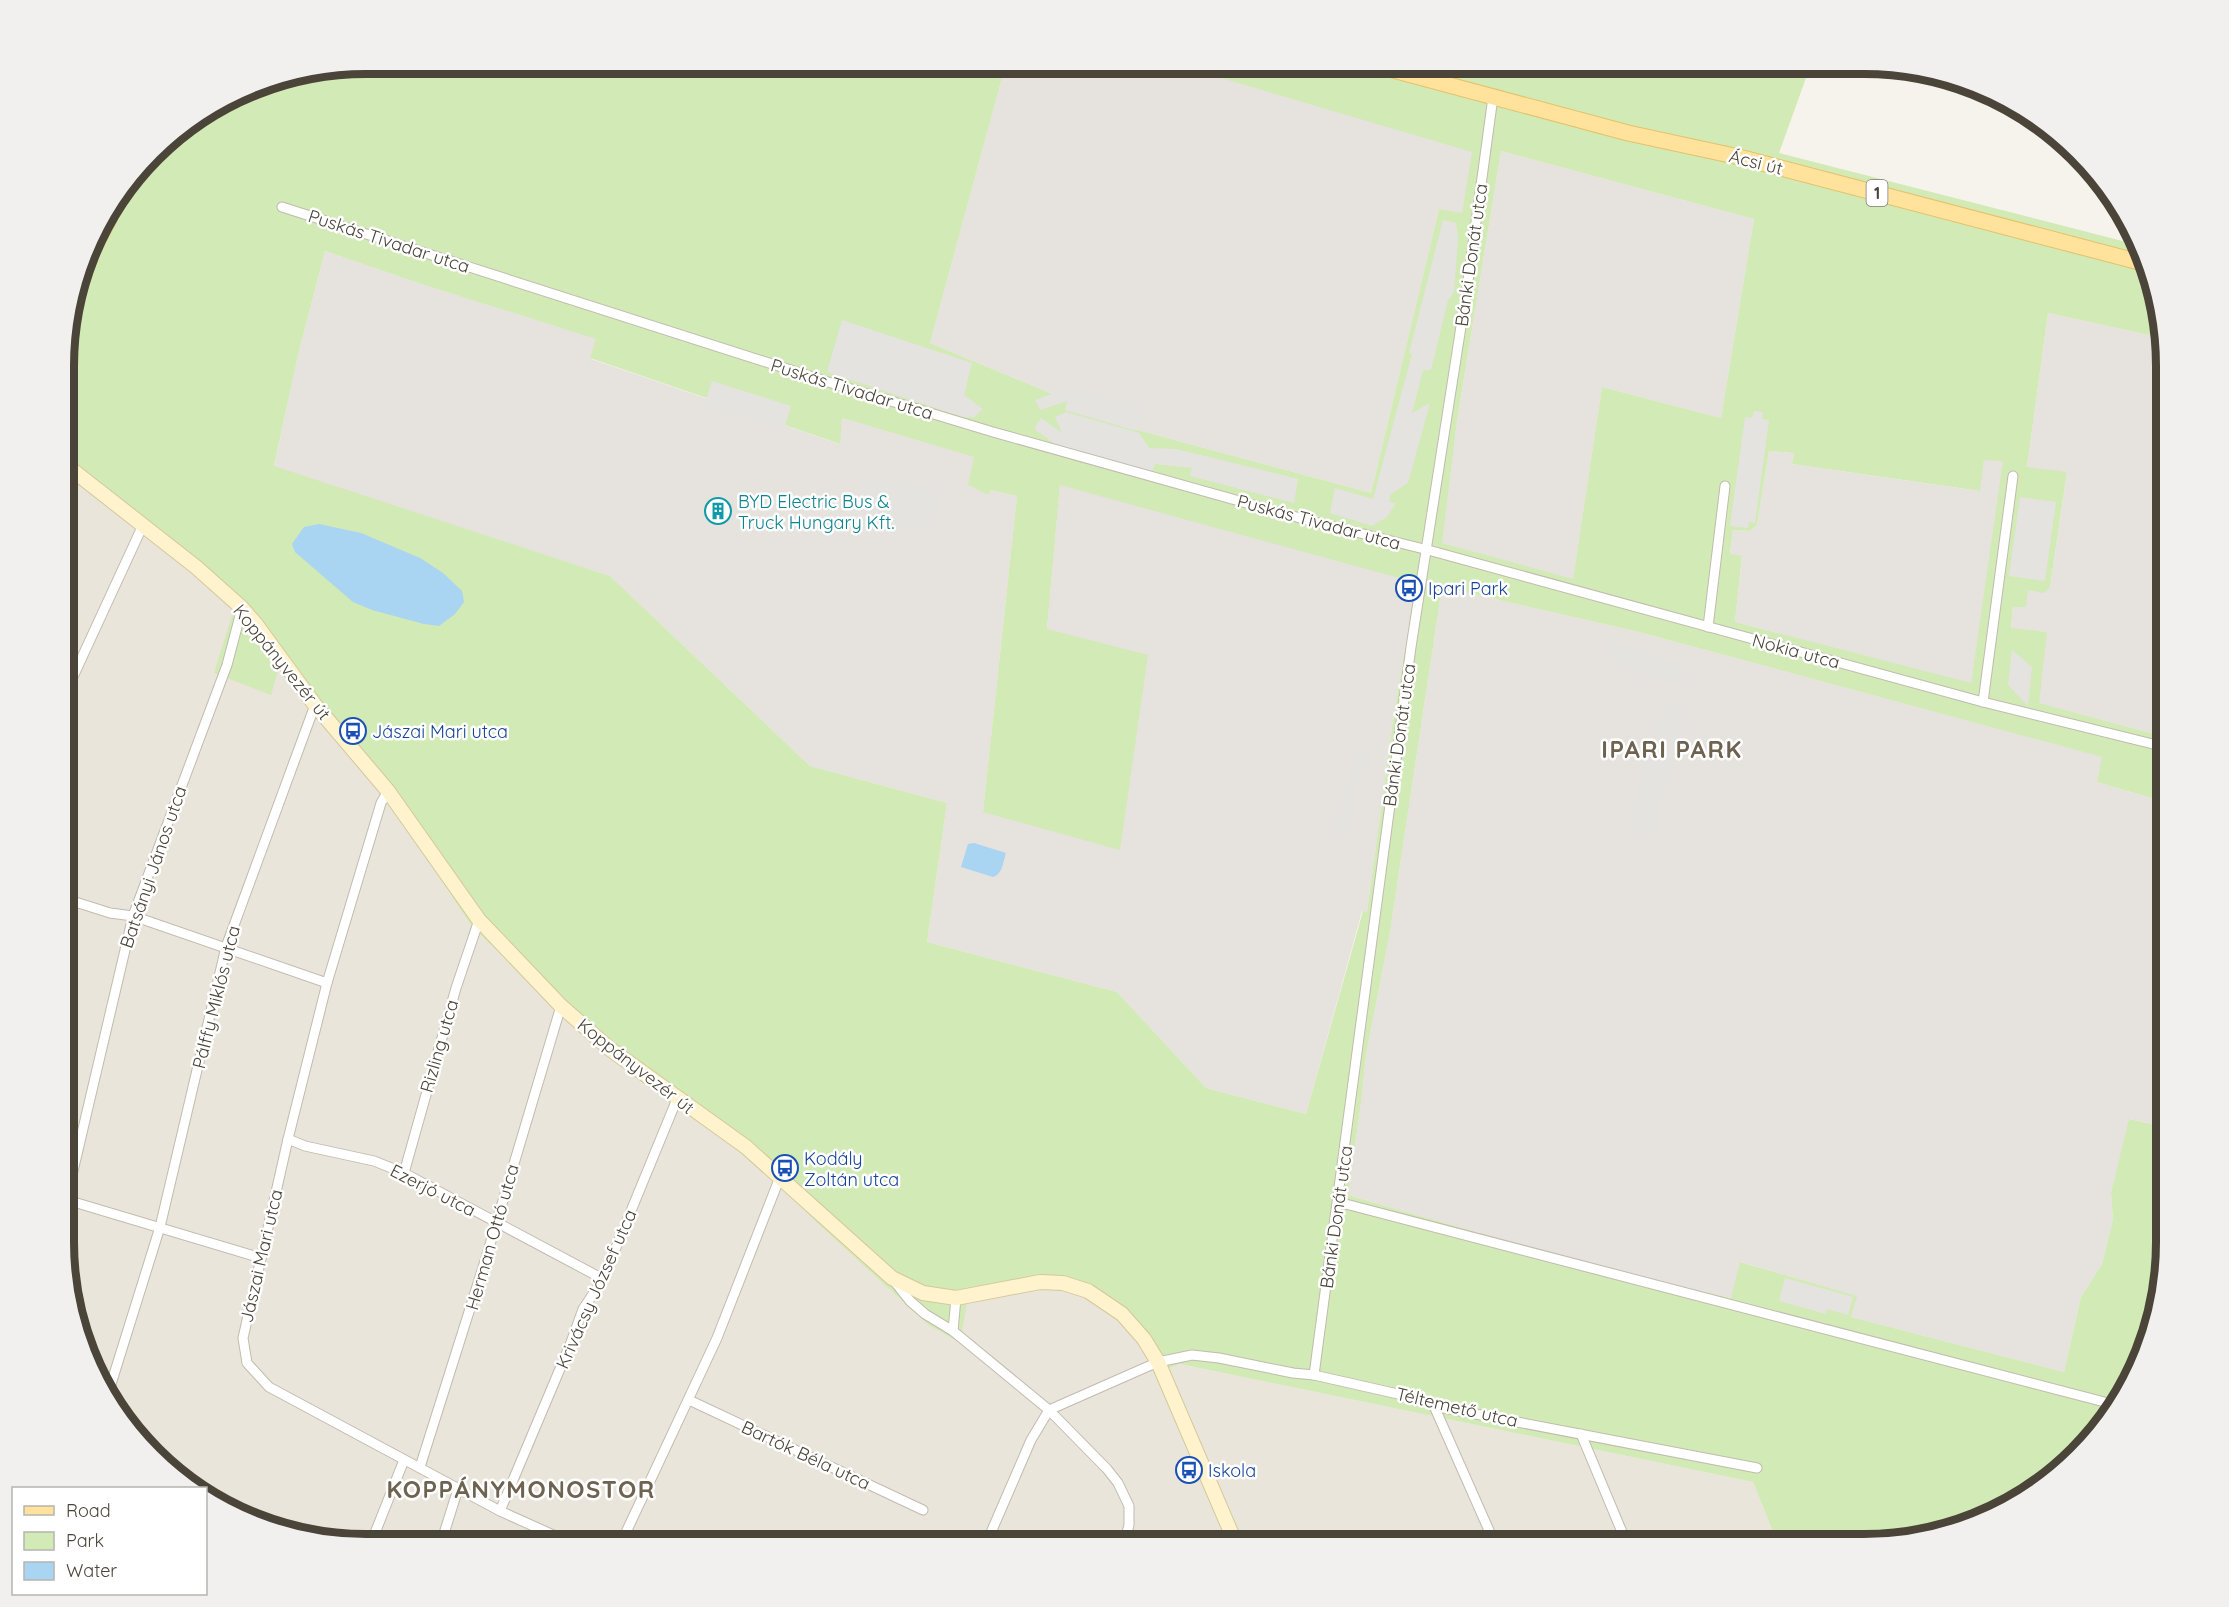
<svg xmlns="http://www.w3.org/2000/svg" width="2229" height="1607" font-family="Quicksand,sans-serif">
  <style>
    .residential { fill: #eae5da }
    .industrial { fill: #e6e2dd }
    .green { fill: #d2eab5; fill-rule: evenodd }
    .parking { fill: #e5e3e0 }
    .water { fill: #a9d4f2 }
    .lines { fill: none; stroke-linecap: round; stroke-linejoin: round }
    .street-casing { stroke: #c2bbae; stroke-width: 11 }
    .secondary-casing { stroke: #d6c79b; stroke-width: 16 }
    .primary-casing { stroke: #e6c16a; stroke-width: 17 }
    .street { stroke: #fff; stroke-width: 9 }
    .secondary { stroke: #fff3cd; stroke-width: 14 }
    .primary { stroke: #ffe39c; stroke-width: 15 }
    .labels { text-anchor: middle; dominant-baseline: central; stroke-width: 5; stroke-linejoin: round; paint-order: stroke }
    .shield { fill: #fff; stroke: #817c74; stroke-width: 1.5 }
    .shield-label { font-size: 16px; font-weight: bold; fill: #4b4439 }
    .street-label { font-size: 18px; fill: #4b4439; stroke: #fff }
    .culture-label { font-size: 18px; fill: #0d838f; stroke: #fff; text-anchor: start }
    .transit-label { font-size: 18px; fill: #164399; stroke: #fff; text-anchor: start }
    .district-label { font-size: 24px; font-weight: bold; letter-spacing: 1.5px; fill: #6e6250; stroke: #fff }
    .rim { fill: none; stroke: #4b4439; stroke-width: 8 }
  </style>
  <rect width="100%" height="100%" fill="#f6f3ec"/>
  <path class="residential" d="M 66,477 L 152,535 L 234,609 L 280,663 L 392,805 L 470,924 L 567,1021 L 631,1075 L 763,1168 L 815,1221 L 927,1324 L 967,1303 L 1041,1287 L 1064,1289 L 1090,1298 L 1118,1316 L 1139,1339 L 1154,1374 L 1180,1364 L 1753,1482 L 1778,1544 L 346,1543 L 268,1528 L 206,1494 L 206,1488 L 195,1488 L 181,1481 L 103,1392 L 66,1281 Z"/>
  <g class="industrial">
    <path d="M 1006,63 L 1170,63 L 1473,151 L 1462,214 L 1439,209 L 1371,493 L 1141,431 L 930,343 Z"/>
    <path d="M 1501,151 L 1754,219 L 1721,418 L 1602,387 L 1573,580 L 1441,543 L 1457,421 Z"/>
    <path d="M 325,251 L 418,283 L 597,339 L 591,359 L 839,444 L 842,418 L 975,457 L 989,495 L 991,490 L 1017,496 L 983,812 L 1047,629 L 1060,484 L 1399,577 L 1413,601 L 1393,720 L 1367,912 L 1362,911 L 1306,1114 L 1206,1088 L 1117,992 L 927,942 L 947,803 L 810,766 L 610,576 L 274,467 L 299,351 Z"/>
    <path d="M 2048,313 L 2163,338 L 2165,346 L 2165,737 L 2038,703 L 2046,632 L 2011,629 L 2013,606 L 2028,590 L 2050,587 L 2067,473 L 2027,468 Z"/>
    <path d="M 1769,451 L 1794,453 L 1792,464 L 1979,491 L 1984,459 L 2004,461 L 1971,684 L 1735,622 L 1742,557 L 1730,555 L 1733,530 L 1750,531 L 1757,525 Z"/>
    <path d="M 1442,587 L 1639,632 L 2103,757 L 2097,782 L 2158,800 L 2165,775 L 2165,1127 L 2130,1119 L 2111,1193 L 2113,1219 L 2102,1264 L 2081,1297 L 2064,1372 L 1851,1317 L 1856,1296 L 1741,1262 L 1732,1298 L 1672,1285 L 1489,1236 L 1348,1195 L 1361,1103 L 1366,1055 L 1390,932 Z"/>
  </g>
  <path class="green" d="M 366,63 L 1006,63 L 930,343 L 1141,431 L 1371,493 L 1439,209 L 1462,213 L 1472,152 L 1170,63 L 1811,64 L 1779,153 L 2138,245 L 2163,338 L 2048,313 L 2027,467 L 2067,472 L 2050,587 L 2044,593 L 2028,590 L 2026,607 L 2013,607 L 2011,628 L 2047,632 L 2039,703 L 2165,737 L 2165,775 L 2158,800 L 2097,782 L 2102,757 L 1639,632 L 1442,587 L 1390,932 L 1366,1055 L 1361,1103 L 1348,1195 C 1475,1232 1602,1269 1731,1298 L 1740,1262 L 1857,1296 L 1851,1317 L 2064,1372 L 2081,1297 L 2102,1264 L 2113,1219 L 2111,1193 L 2129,1119 L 2165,1127 L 2165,1261 L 2143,1357 L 2103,1426 L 2048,1481 L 1998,1513 L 1941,1534 L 1864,1544 L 1778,1544 L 1753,1482 L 1180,1364 L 1154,1374 C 1149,1363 1145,1351 1139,1340 C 1122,1311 1074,1284 1040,1288 C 1016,1290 991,1298 967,1303 L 960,1343 L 927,1324 L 815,1221 L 763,1168 L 631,1075 L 567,1021 L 470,924 L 392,805 L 280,664 L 271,695 L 214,673 L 234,609 L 198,579 L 199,574 L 152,535 L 66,477 L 66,326 L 94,231 L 166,138 L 250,86 ZM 1501,151 L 1754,219 L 1721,418 L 1602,387 L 1573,579 L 1442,543 L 1457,421 ZM 325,251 L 418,283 L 596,339 L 590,358 L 840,444 L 842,418 L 974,457 L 968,485 L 989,495 L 991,490 L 1017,496 L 983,812 L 1120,850 L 1148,655 L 1047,629 L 1060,485 L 1399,578 L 1396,597 L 1413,601 L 1393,720 L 1367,912 L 1363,911 L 1306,1114 L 1206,1088 L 1117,992 L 927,942 L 947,803 L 810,766 L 610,576 L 274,466 L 299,351 ZM 1769,451 L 1794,453 L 1792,464 L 1980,491 L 1984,460 L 2003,461 L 1971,683 L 1735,622 L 1742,556 L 1730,554 L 1733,530 L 1750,531 L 1757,525 Z"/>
  <g class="parking">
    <path d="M 574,63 L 604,63 L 603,73 L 574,69 Z"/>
    <path d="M 1443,220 L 1456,223 L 1458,238 L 1454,292 L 1448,300 L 1431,370 L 1423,370 L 1412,413 L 1430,403 L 1408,483 L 1391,494 L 1389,502 L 1396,503 L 1387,517 L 1372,526 L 1330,513 L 1335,488 L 1373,499 L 1412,354 L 1409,353 Z"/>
    <path d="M 842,320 L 972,363 L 964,395 L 983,409 L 974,417 L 963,417 L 827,372 Z"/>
    <path d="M 712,381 L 791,406 L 784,429 L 704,406 Z"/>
    <path d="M 1068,388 L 1144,407 L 1137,431 L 1065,410 L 1067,401 L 1040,410 L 1035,400 Z"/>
    <path d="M 1754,411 L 1763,412 L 1762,419 L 1769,420 L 1755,523 L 1749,522 L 1748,528 L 1730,526 L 1745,417 L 1752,418 Z"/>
    <path d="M 1066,412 L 1139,433 L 1149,448 L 1176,449 L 1298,479 L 1294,503 L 1190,476 L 1192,468 L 1155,464 L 1152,471 L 1058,446 L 1034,429 L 1041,418 L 1062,433 L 1055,417 Z"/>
    <path d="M 862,479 L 935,487 L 930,529 L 857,521 Z"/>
    <path d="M 2020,497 L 2056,502 L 2045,581 L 2009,576 Z"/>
    <path d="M 1604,640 L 1674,660 L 1689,686 L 1620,667 Z"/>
    <path d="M 2012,650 L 2032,667 L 2028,706 L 2008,685 Z"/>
    <path d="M 1669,703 L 1686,708 L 1651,839 L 1634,834 L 1637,826 L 1630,823 L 1660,710 L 1667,712 Z"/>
    <path d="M 1357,745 L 1369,748 L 1343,841 L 1331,838 Z"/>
    <path d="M 2165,787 L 2165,844 L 2161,843 L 2163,835 L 2154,833 Z"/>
    <path d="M 1785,1278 L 1853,1297 L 1848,1315 L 1827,1309 L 1826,1314 L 1779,1301 Z"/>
  </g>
  <g class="water">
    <path d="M 319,524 L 361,533 L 420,558 L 443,573 L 462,591 L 464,602 L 455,614 L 439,626 L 424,624 L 372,610 L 353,602 L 295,552 L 292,544 L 304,527 Z"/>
    <path d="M 974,843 L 1006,853 C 1003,861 1003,874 993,877 L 961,867 L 968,844 Z"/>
  </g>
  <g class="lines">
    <defs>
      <g id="street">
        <path d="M 282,207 L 828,382 L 993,432 L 1307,520 L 1428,550 L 1983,702 L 2165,747"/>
        <path d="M 1708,627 L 1725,486"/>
        <path d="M 66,692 L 143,525"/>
        <path d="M 1983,702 L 2013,476"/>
        <path d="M 388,791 L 381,803 L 327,983 L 288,1139 L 243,1338 L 247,1363 L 269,1387 L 500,1511 L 571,1543"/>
        <path d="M 66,899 L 110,913 L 133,916 L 327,983"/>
        <path d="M 288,1139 L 305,1146 L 374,1161 L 404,1173 L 603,1279"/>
        <path d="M 404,1173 L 456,988 L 479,920"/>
        <path d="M 67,1200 L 261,1258"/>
        <path d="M 66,1201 L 133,916 L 227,665 L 242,608"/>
        <path d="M 1338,1202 L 2116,1405"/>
        <path d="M 895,1282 L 910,1301 L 925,1314 L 953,1331 L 1049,1410 L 1107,1469 L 1118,1483 L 1129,1506 L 1129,1525 L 1124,1544"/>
        <path d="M 953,1331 L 956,1298"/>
        <path d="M 1314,1375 L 1411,647 L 1467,288 L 1493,97"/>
        <path d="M 107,1397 L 160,1227 L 226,947 L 315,705"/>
        <path d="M 689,1400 L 923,1510"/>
        <path d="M 1434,1406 L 1495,1544"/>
        <path d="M 1581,1434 L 1627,1544"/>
        <path d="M 420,1467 L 485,1261 L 561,1006"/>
        <path d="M 500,1511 L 570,1345 L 583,1309 L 603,1279 L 677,1099"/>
        <path d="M 371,1543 L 404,1460"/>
        <path d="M 441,1543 L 458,1489"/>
        <path d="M 621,1543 L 717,1338 L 780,1177"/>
        <path d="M 986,1544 L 1031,1440 L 1049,1410 L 1158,1362 L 1192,1355 L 1219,1358 L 1293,1373 L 1314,1375 L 1420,1399 L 1434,1406 L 1757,1468"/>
      </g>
      <path id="secondary" d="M 66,465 L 196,567 L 242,608 L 255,623 L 315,705 L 388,791 L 479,920 L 561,1006 L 610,1049 L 746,1147 L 892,1278 L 923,1293 L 956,1298 L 1040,1282 L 1063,1283 L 1088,1291 L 1122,1314 L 1144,1339 L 1158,1362 L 1236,1544"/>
      <g id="primary">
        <path d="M 1367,63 L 1628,133 L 1739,157 L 2143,263"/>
        <path d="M 83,268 L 120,198"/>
      </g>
    </defs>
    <use href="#street" class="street-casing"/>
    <use href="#secondary" class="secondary-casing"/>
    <use href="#primary" class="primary-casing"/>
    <use href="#street" class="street"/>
    <use href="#secondary" class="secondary"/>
    <use href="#primary" class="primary"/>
  </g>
  <defs>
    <symbol id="building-ring" viewBox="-11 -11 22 22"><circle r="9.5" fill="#fff" stroke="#0f9aa8" stroke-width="1.5"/><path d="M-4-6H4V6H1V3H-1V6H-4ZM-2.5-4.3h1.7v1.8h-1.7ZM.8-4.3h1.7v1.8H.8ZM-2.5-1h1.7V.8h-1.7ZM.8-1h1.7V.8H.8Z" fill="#0f9aa8"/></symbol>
    <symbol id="bus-ring" viewBox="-11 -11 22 22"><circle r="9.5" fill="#fff" stroke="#1a4fb4" stroke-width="1.5"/><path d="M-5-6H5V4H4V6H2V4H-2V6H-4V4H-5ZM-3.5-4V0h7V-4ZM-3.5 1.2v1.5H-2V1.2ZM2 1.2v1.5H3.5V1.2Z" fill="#1a4fb4"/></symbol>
  </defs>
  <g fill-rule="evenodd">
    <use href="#building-ring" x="703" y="496" width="30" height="30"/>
    <use href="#bus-ring" x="1394" y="573" width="30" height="30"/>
    <use href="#bus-ring" x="338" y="716" width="30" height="30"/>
    <use href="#bus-ring" x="770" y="1153" width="30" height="30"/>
    <use href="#bus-ring" x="1174" y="1455" width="30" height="30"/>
  </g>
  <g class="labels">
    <rect class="shield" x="1866.5" y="180" width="21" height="26" rx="4.5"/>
    <g class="shield-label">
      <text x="1877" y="193">1</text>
    </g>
    <g class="street-label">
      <text transform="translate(1756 162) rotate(14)">Ácsi út</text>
      <text transform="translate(389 241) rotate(18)">Puskás Tivadar utca</text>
      <text transform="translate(1471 255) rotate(-82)">Bánki Donát utca</text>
      <text transform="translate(852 389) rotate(17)">Puskás Tivadar utca</text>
      <text transform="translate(1319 522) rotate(15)">Puskás Tivadar utca</text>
      <text transform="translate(1796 651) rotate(15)">Nokia utca</text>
      <text transform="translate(282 662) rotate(51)">Koppányvezér út</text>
      <text transform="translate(1399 735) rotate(-82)">Bánki Donát utca</text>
      <text transform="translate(153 867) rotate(-71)">Batsányi János utca</text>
      <text transform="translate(216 997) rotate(-76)">Pálffy Miklós utca</text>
      <text transform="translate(439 1046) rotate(-74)">Rizling utca</text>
      <text transform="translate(636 1066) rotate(38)">Koppányvezér út</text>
      <text transform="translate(433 1190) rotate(27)">Ezerjó utca</text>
      <text transform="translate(1336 1217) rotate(-82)">Bánki Donát utca</text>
      <text transform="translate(492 1237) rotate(-74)">Herman Ottó utca</text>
      <text transform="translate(261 1256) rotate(-77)">Jászai Mari utca</text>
      <text transform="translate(596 1289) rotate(-66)">Krivácsy József utca</text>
      <text transform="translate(1457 1407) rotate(13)">Téltemető utca</text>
      <text transform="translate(806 1455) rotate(25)">Bartók Béla utca</text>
    </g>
    <g class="culture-label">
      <text x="738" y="501">BYD Electric Bus &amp;<tspan x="738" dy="21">Truck Hungary Kft.</tspan></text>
    </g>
    <g class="transit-label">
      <text x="1428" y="588">Ipari Park</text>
      <text x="372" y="731">Jászai Mari utca</text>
      <text x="804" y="1158">Kodály<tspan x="804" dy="21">Zoltán utca</tspan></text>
      <text x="1208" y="1470">Iskola</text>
    </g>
    <g class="district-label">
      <text x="1672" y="749">IPARI PARK</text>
      <text x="521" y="1489">KOPPÁNYMONOSTOR</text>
    </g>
  </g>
  <path d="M0 0H2229V1607H0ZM366 74H1864A292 292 0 0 1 2156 366V1242A292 292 0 0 1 1864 1534H366A292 292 0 0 1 74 1242V366A292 292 0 0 1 366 74Z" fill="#f1f0ef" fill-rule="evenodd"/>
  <path class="rim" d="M366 74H1864A292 292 0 0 1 2156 366V1242A292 292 0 0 1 1864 1534H366A292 292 0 0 1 74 1242V366A292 292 0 0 1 366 74Z"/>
  <rect x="12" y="1487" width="195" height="108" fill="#ffffff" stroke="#b7b4b0" stroke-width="1.5"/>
  <rect x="24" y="1506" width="30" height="9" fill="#ffe39c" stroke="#b7b4b0" stroke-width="1.5"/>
  <text x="66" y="1517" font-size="18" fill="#4b4439">Road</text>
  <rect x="24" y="1532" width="30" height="18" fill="#d2eab5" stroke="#b7b4b0" stroke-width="1.5"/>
  <text x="66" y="1547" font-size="18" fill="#4b4439">Park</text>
  <rect x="24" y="1562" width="30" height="18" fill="#a9d4f2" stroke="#b7b4b0" stroke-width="1.5"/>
  <text x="66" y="1577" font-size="18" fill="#4b4439">Water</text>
</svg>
